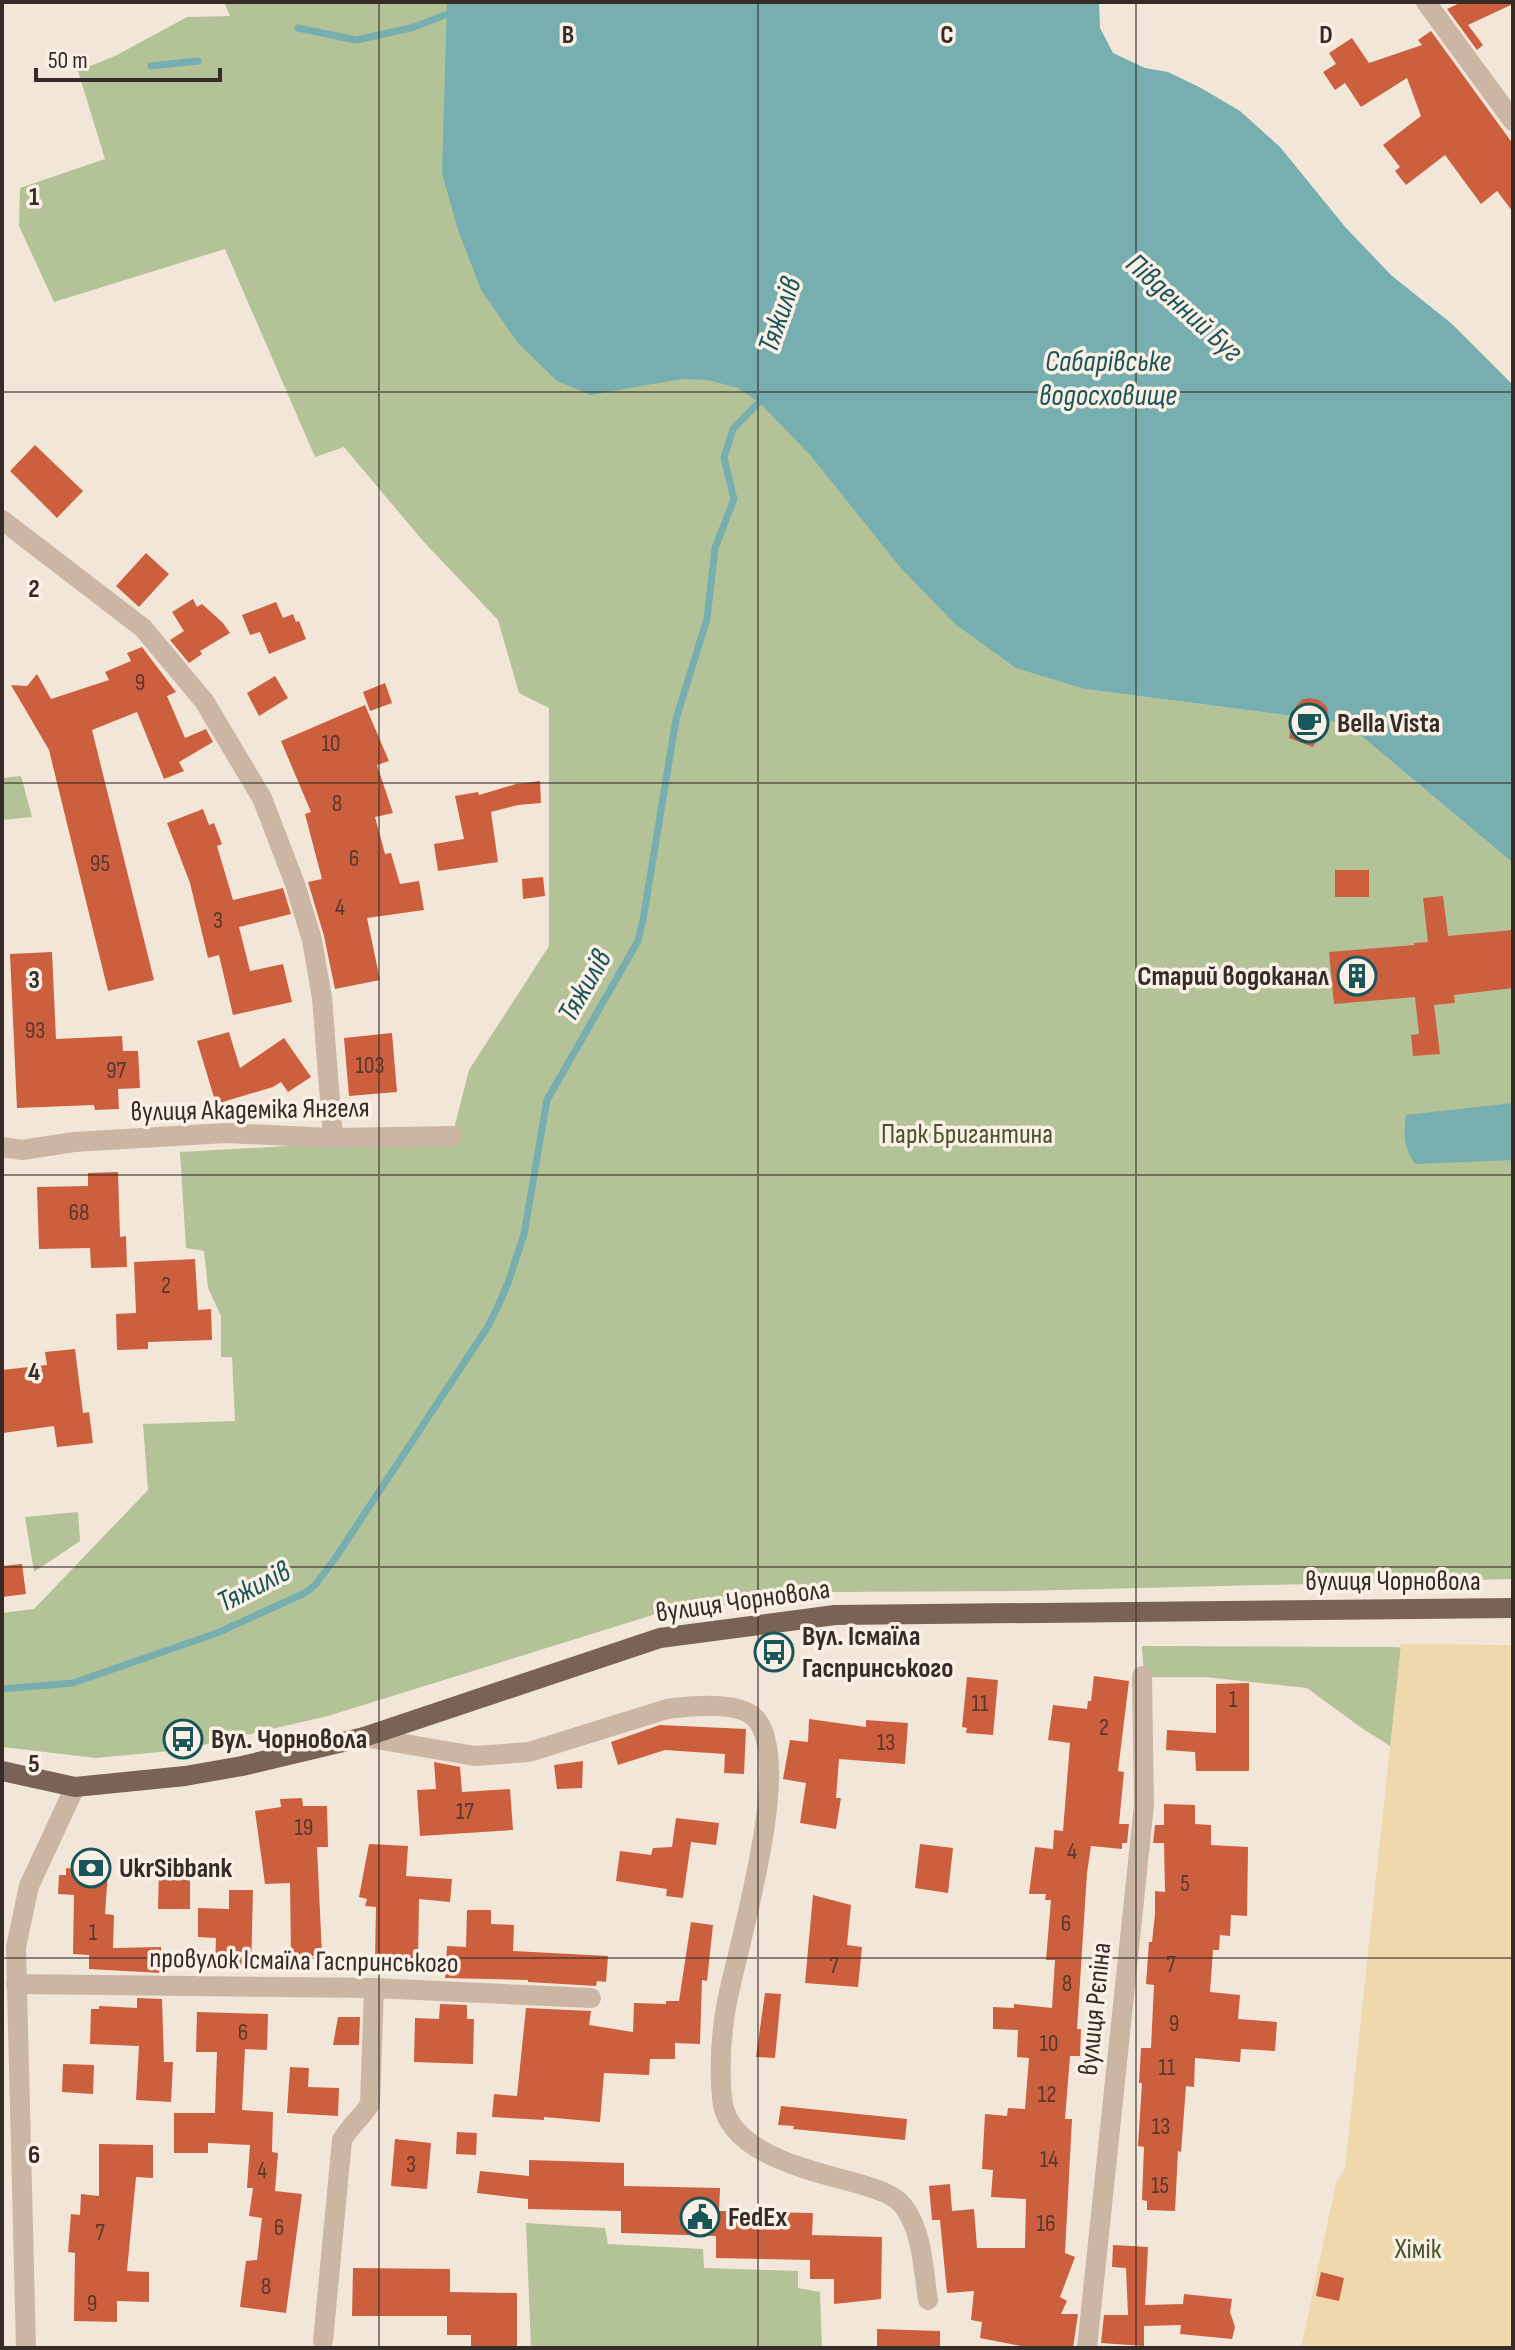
<svg xmlns="http://www.w3.org/2000/svg" width="1515" height="2350" font-family="'Sofia Sans Condensed',sans-serif">
  <style>
    .green { fill: #b4c298 }
    .sand { fill: #f0d8ad }
    .water { fill: #77aeb0 }
    .lines { fill: none; stroke-linecap: round; stroke-linejoin: round }
    .stream { stroke: #77aeb0; stroke-width: 7 }
    .building { fill: #cb5f3e }
    .street { stroke: #cbb6a4; stroke-width: 20 }
    .primary { stroke: #796256; stroke-width: 20 }
    .grid { fill: none; stroke: #362b26; stroke-width: 2; stroke-opacity: 0.55 }
    .labels { text-anchor: middle; dominant-baseline: central; stroke-width: 7; stroke-linejoin: round; paint-order: stroke }
    .number-label { font-size: 24px; fill: #5b382c }
    .poi-label { font-size: 28px; font-weight: bold; fill: #362b26; stroke: #faf0e5; text-anchor: start }
    .street-label { font-size: 28px; fill: #362b26; stroke: #faf0e5 }
    .park-label { font-size: 28px; fill: #455529; stroke: #faf0e5 }
    .water-label { font-size: 30px; font-style: italic; fill: #1a5559; stroke: #faf0e5 }
    .grid-label { font-size: 26px; text-anchor: middle; font-weight: bold; fill: #362b26; stroke: #faf0e5; stroke-width: 7; stroke-linejoin: round; paint-order: stroke }
  </style>
  <rect width="100%" height="100%" fill="#f2e6d9"/>
  <g class="green">
    <path d="M 224,2 L 473,2 L 763,351 L 1085,689 L 1332,721 L 1359,734 L 1513,863 L 1513,1579 L 1020,1591 L 832,1592 L 656,1614 L 328,1716 L 181,1750 L 96,1758 L 2,1747 L 2,1613 L 34,1609 L 148,1490 L 143,1424 L 235,1421 L 232,1357 L 221,1357 L 221,1316 L 208,1288 L 204,1251 L 186,1248 L 180,1152 L 452,1137 L 469,1070 L 549,946 L 549,708 L 519,693 L 498,620 L 423,541 L 344,447 L 315,457 L 225,249 L 54,302 L 19,226 L 20,188 L 105,159 L 78,71 L 117,55 L 187,17 L 230,16 Z"/>
    <path d="M 21,776 L 32,817 L 2,820 L 2,778 Z"/>
    <path d="M 78,1512 L 80,1541 L 34,1572 L 25,1517 Z"/>
    <path d="M 1142,1646 L 1390,1647 L 1491,1652 L 1403,1754 L 1363,1729 L 1307,1688 L 1205,1677 L 1144,1677 Z"/>
    <path d="M 526,2223 L 605,2228 L 608,2244 L 703,2249 L 704,2268 L 798,2271 L 798,2288 L 820,2292 L 822,2348 L 531,2348 Z"/>
  </g>
  <path class="sand" d="M 1401,1644 L 1513,1645 L 1513,2348 L 1301,2348 L 1336,2183 L 1345,2169 Z"/>
  <g class="water">
    <path d="M 447,2 L 1099,2 L 1100,28 L 1113,53 L 1145,68 L 1168,72 L 1201,88 L 1240,111 L 1280,147 L 1346,228 L 1391,275 L 1452,324 L 1513,385 L 1513,863 L 1359,734 L 1332,721 L 1085,689 L 1016,668 L 955,624 L 900,567 L 811,456 L 761,404 L 738,388 L 708,380 L 681,379 L 591,395 L 557,381 L 518,343 L 481,290 L 457,227 L 442,173 Z"/>
    <path d="M 1513,1103 L 1513,1160 L 1415,1164 C 1404,1149 1403,1133 1406,1115 Z"/>
  </g>
  <g class="lines">
    <g class="stream">
      <path d="M 298,28 L 356,40 L 411,28 L 448,14 L 458,2"/>
      <path d="M 151,66 L 198,61"/>
      <path d="M 2,1689 L 73,1683 L 217,1633 L 305,1593 L 315,1585 L 334,1560 L 487,1328 L 498,1306 L 508,1283 L 524,1234 L 547,1100 L 638,941 L 643,920 L 676,719 L 707,619 L 715,548 L 734,499 L 724,458 L 733,429 L 764,397"/>
    </g>
  </g>
  <g class="building">
    <path d="M 1462,2 L 1513,2 L 1513,4 L 1468,25 L 1483,45 L 1477,50 L 1447,9 Z"/>
    <path d="M 1431,31 L 1513,144 L 1513,212 L 1497,191 L 1481,204 L 1445,155 L 1406,185 L 1395,171 L 1400,167 L 1383,145 L 1421,116 L 1407,78 L 1361,107 L 1345,83 L 1335,90 L 1323,72 L 1336,64 L 1329,53 L 1352,38 L 1369,63 L 1422,45 L 1418,40 Z"/>
    <path d="M 35,445 L 83,491 L 57,518 L 10,471 Z"/>
    <path d="M 146,553 L 169,574 L 139,607 L 116,586 Z"/>
    <path d="M 193,599 L 197,607 L 202,604 L 223,623 L 230,633 L 200,651 L 202,654 L 189,663 L 170,640 L 184,631 L 172,612 Z"/>
    <path d="M 276,602 L 283,618 L 293,614 L 296,622 L 299,621 L 306,639 L 269,654 L 260,632 L 250,635 L 242,615 Z"/>
    <path d="M 142,647 L 176,692 L 167,696 L 185,738 L 206,729 L 213,742 L 179,762 L 184,771 L 164,779 L 137,712 L 92,730 L 154,980 L 108,991 L 49,750 L 11,685 L 27,686 L 37,674 L 51,699 L 109,680 L 105,672 L 131,661 L 127,653 Z"/>
    <path d="M 275,676 L 288,698 L 259,716 L 247,693 Z"/>
    <path d="M 385,683 L 392,703 L 370,711 L 363,692 Z"/>
    <path d="M 1311,698 L 1319,700 L 1327,707 L 1328,718 L 1313,747 L 1289,738 L 1296,706 L 1303,699 Z"/>
    <path d="M 365,705 L 389,761 L 377,765 L 393,813 L 375,817 L 385,854 L 391,853 L 400,884 L 419,881 L 424,910 L 367,918 L 380,980 L 335,989 L 324,936 L 308,882 L 322,879 L 305,814 L 311,812 L 281,741 Z"/>
    <path d="M 540,781 L 541,803 L 518,805 L 491,812 L 498,862 L 438,871 L 434,844 L 464,839 L 455,796 L 478,792 L 479,795 L 516,784 Z"/>
    <path d="M 203,809 L 209,825 L 214,823 L 222,844 L 217,846 L 233,900 L 283,888 L 291,914 L 239,927 L 250,971 L 283,964 L 292,1002 L 233,1015 L 219,955 L 208,958 L 190,883 L 167,823 Z"/>
    <rect x="1335" y="870" width="34" height="27"/>
    <path d="M 543,877 L 545,896 L 523,899 L 522,879 Z"/>
    <path d="M 1443,896 L 1448,936 L 1513,930 L 1513,988 L 1454,995 L 1455,1003 L 1434,1005 L 1440,1054 L 1413,1056 L 1411,1035 L 1419,1034 L 1415,997 L 1334,1004 L 1329,952 L 1415,945 L 1414,943 L 1428,942 L 1423,898 Z"/>
    <path d="M 52,952 L 56,1039 L 122,1036 L 123,1051 L 138,1051 L 140,1088 L 118,1089 L 119,1109 L 95,1110 L 94,1105 L 17,1108 L 10,954 Z"/>
    <path d="M 229,1032 L 240,1068 L 284,1038 L 311,1077 L 288,1092 L 281,1082 L 273,1087 L 216,1104 L 197,1041 Z"/>
    <path d="M 392,1033 L 397,1092 L 349,1096 L 344,1038 Z"/>
    <path d="M 118,1172 L 120,1237 L 126,1236 L 127,1267 L 91,1268 L 90,1248 L 39,1249 L 37,1187 L 88,1186 L 88,1173 Z"/>
    <path d="M 195,1259 L 198,1310 L 211,1309 L 212,1340 L 148,1342 L 148,1349 L 117,1350 L 116,1314 L 136,1313 L 134,1262 Z"/>
    <path d="M 75,1349 L 83,1413 L 89,1412 L 93,1443 L 57,1447 L 54,1426 L 3,1433 L 2,1370 L 47,1365 L 45,1352 Z"/>
    <path d="M 22,1564 L 26,1594 L 2,1597 L 2,1566 Z"/>
    <path d="M 1094,1676 L 1129,1681 L 1118,1771 L 1124,1772 L 1119,1824 L 1129,1824 L 1127,1843 L 1122,1843 L 1122,1849 L 1091,1846 L 1087,1873 L 1077,2029 L 1081,2029 L 1080,2056 L 1070,2056 L 1065,2119 L 1072,2119 L 1065,2253 L 1075,2257 L 1060,2297 L 1067,2301 L 1061,2314 L 1078,2314 L 1073,2348 L 1031,2348 L 980,2338 L 982,2322 L 971,2320 L 974,2291 L 947,2293 L 940,2220 L 932,2220 L 929,2186 L 950,2184 L 952,2211 L 974,2209 L 977,2248 L 1025,2248 L 1026,2199 L 991,2197 L 993,2170 L 982,2169 L 985,2114 L 1007,2116 L 1008,2108 L 1025,2109 L 1029,2058 L 1017,2057 L 1018,2030 L 993,2029 L 993,2007 L 1014,2008 L 1014,2004 L 1052,2008 L 1055,1960 L 1046,1960 L 1051,1900 L 1045,1900 L 1046,1894 L 1029,1894 L 1035,1847 L 1053,1849 L 1054,1830 L 1063,1831 L 1070,1743 L 1048,1740 L 1053,1705 L 1087,1709 L 1088,1701 L 1091,1701 Z"/>
    <path d="M 967,1677 L 998,1680 L 993,1735 L 966,1733 L 967,1728 L 962,1727 Z"/>
    <path d="M 1249,1683 L 1249,1771 L 1196,1771 L 1195,1752 L 1166,1750 L 1167,1730 L 1216,1733 L 1216,1684 Z"/>
    <path d="M 809,1719 L 866,1727 L 866,1720 L 908,1723 L 905,1764 L 839,1759 L 836,1798 L 841,1798 L 836,1829 L 800,1823 L 806,1783 L 783,1779 L 790,1740 L 808,1742 Z"/>
    <path d="M 660,1725 L 746,1729 L 744,1774 L 724,1773 L 725,1754 L 665,1750 L 618,1765 L 611,1742 Z"/>
    <path d="M 583,1761 L 582,1788 L 557,1789 L 554,1765 Z"/>
    <path d="M 434,1762 L 460,1767 L 462,1792 L 510,1789 L 513,1830 L 420,1836 L 417,1790 L 436,1789 Z"/>
    <path d="M 302,1798 L 303,1806 L 327,1806 L 328,1847 L 317,1847 L 322,1956 L 291,1956 L 290,1883 L 265,1884 L 255,1811 L 281,1807 L 280,1799 Z"/>
    <path d="M 1164,1804 L 1195,1805 L 1195,1824 L 1211,1825 L 1211,1845 L 1248,1847 L 1247,1916 L 1231,1915 L 1230,1936 L 1220,1935 L 1219,1950 L 1213,1950 L 1210,1992 L 1240,1995 L 1238,2019 L 1277,2022 L 1275,2051 L 1241,2049 L 1240,2062 L 1195,2058 L 1194,2087 L 1186,2086 L 1181,2152 L 1178,2151 L 1175,2211 L 1147,2210 L 1147,2201 L 1142,2200 L 1144,2147 L 1138,2146 L 1142,2083 L 1139,2083 L 1141,2048 L 1151,2048 L 1154,1985 L 1146,1984 L 1149,1942 L 1152,1942 L 1155,1914 L 1155,1891 L 1165,1892 L 1164,1843 L 1153,1843 L 1155,1825 L 1164,1825 Z"/>
    <path d="M 676,1818 L 719,1823 L 716,1845 L 691,1842 L 683,1898 L 666,1896 L 667,1889 L 616,1881 L 620,1851 L 651,1855 L 653,1848 L 672,1847 Z"/>
    <path d="M 369,1844 L 408,1846 L 406,1876 L 452,1879 L 450,1902 L 419,1899 L 418,1960 L 375,1960 L 376,1907 L 365,1906 L 367,1899 L 359,1897 Z"/>
    <path d="M 920,1844 L 953,1848 L 948,1893 L 915,1888 Z"/>
    <path d="M 75,1855 L 109,1857 L 105,1914 L 114,1915 L 113,1948 L 161,1947 L 162,1973 L 89,1969 L 89,1955 L 73,1954 L 74,1895 L 58,1894 L 59,1875 L 66,1875 L 66,1868 L 75,1869 Z"/>
    <path d="M 159,1868 L 190,1868 L 190,1909 L 158,1909 Z"/>
    <path d="M 229,1890 L 253,1890 L 251,1971 L 215,1970 L 216,1938 L 198,1937 L 198,1908 L 229,1909 Z"/>
    <path d="M 813,1895 L 851,1905 L 847,1945 L 862,1947 L 858,1987 L 805,1983 Z"/>
    <path d="M 467,1910 L 491,1910 L 491,1924 L 514,1925 L 513,1951 L 608,1956 L 606,1982 L 597,1981 L 596,1986 L 528,1982 L 528,1980 L 445,1978 L 447,1946 L 466,1947 Z"/>
    <path d="M 691,1922 L 713,1925 L 707,1981 L 702,1980 L 700,2044 L 675,2043 L 675,2059 L 650,2059 L 649,2075 L 604,2073 L 600,2122 L 544,2117 L 544,2120 L 492,2117 L 494,2094 L 517,2096 L 526,2008 L 591,2011 L 589,2025 L 633,2032 L 634,2003 L 666,2004 L 666,2001 L 679,2001 Z"/>
    <path d="M 765,1993 L 781,1994 L 775,2058 L 756,2057 Z"/>
    <path d="M 137,1998 L 162,1999 L 164,2062 L 173,2062 L 171,2102 L 136,2100 L 139,2046 L 90,2044 L 91,2009 L 99,2009 L 99,2006 L 137,2008 Z"/>
    <path d="M 440,2004 L 467,2005 L 467,2019 L 474,2019 L 473,2064 L 414,2062 L 415,2018 L 439,2019 Z"/>
    <path d="M 197,2012 L 268,2014 L 267,2050 L 245,2049 L 242,2110 L 273,2112 L 272,2152 L 278,2153 L 275,2191 L 302,2194 L 286,2313 L 240,2307 L 246,2261 L 257,2260 L 262,2218 L 249,2216 L 253,2188 L 247,2188 L 250,2145 L 208,2143 L 208,2153 L 174,2153 L 174,2113 L 215,2113 L 217,2052 L 196,2052 Z"/>
    <path d="M 338,2017 L 360,2017 L 359,2045 L 333,2045 Z"/>
    <path d="M 63,2064 L 94,2065 L 93,2094 L 62,2092 Z"/>
    <path d="M 290,2067 L 309,2068 L 308,2087 L 339,2088 L 338,2116 L 287,2113 Z"/>
    <path d="M 781,2106 L 907,2119 L 905,2140 L 793,2129 L 794,2126 L 778,2125 Z"/>
    <path d="M 457,2132 L 477,2133 L 476,2155 L 456,2154 Z"/>
    <path d="M 395,2139 L 431,2143 L 427,2189 L 391,2186 Z"/>
    <path d="M 99,2144 L 153,2145 L 153,2178 L 136,2177 L 127,2271 L 149,2272 L 149,2302 L 117,2301 L 117,2322 L 74,2321 L 75,2253 L 68,2252 L 71,2214 L 80,2215 L 81,2194 L 99,2196 Z"/>
    <path d="M 529,2160 L 624,2163 L 624,2186 L 720,2188 L 719,2211 L 813,2213 L 812,2235 L 882,2237 L 881,2299 L 834,2304 L 834,2279 L 810,2279 L 810,2260 L 716,2258 L 716,2236 L 621,2233 L 621,2211 L 528,2209 L 528,2199 L 477,2193 L 480,2171 L 529,2176 Z"/>
    <path d="M 1113,2245 L 1148,2247 L 1145,2305 L 1183,2304 L 1184,2294 L 1232,2299 L 1230,2312 L 1235,2327 L 1232,2339 L 1180,2334 L 1181,2325 L 1144,2326 L 1144,2346 L 1101,2343 L 1104,2315 L 1128,2315 L 1126,2268 L 1112,2267 Z"/>
    <path d="M 353,2268 L 450,2269 L 450,2292 L 517,2293 L 517,2348 L 471,2348 L 471,2335 L 447,2335 L 447,2316 L 352,2316 Z"/>
    <path d="M 1321,2272 L 1344,2278 L 1339,2301 L 1316,2296 Z"/>
    <path d="M 877,2329 L 940,2331 L 940,2348 L 877,2348 Z"/>
  </g>
  <g class="lines">
    <g class="street">
      <path d="M 1426,2 L 1513,121"/>
      <path d="M 2,520 L 143,628 L 204,701 L 262,798 L 295,884 L 312,940 L 322,998 L 333,1138"/>
      <path d="M 2,1147 L 22,1150 L 74,1142 L 226,1133 L 333,1138 L 452,1136"/>
      <path d="M 364,1737 L 475,1756 L 529,1752 L 667,1709 C 689,1706 739,1701 755,1718 C 796,1760 736,1951 726,2007 C 721,2037 719,2067 722,2098 C 726,2154 813,2171 856,2183 C 872,2188 894,2193 904,2207 C 923,2233 923,2269 928,2300"/>
      <path d="M 16,1984 L 374,1988 L 591,1998"/>
      <path d="M 323,2341 L 342,2140 C 350,2126 362,2117 370,2104 L 374,1988"/>
      <path d="M 26,2348 L 16,1947 L 29,1886 L 75,1787"/>
      <path d="M 1087,2348 L 1144,1805 L 1142,1676"/>
    </g>
    <path class="primary" d="M 2,1771 L 75,1787 L 185,1776 L 242,1766 L 364,1737 L 660,1638 L 835,1615 L 1513,1608"/>
  </g>
  <path class="grid" d="M 379,2 L 379,2348M 758,2 L 758,2348M 1136,2 L 1136,2348M 2,392 L 1513,392M 2,783 L 1513,783M 2,1175 L 1513,1175M 2,1567 L 1513,1567M 2,1958 L 1513,1958"/>
  <defs>
    <symbol id="cafe-ring" viewBox="-11 -11 22 22"><circle r="9.5" fill="#faf0e5" stroke="#1a5559" stroke-width="1.5"/><path d="M-5.5-4.5H6V0H3Q3 3.5 0 3.5H-2.5Q-5.5 3.5-5.5 0ZM3-3.2v2h1.7v-2ZM-6 4.5H4V6H-6Z" fill="#1a5559"/></symbol>
    <symbol id="building-ring" viewBox="-11 -11 22 22"><circle r="9.5" fill="#faf0e5" stroke="#1a5559" stroke-width="1.5"/><path d="M-4-6H4V6H1V3H-1V6H-4ZM-2.5-4.3h1.7v1.8h-1.7ZM.8-4.3h1.7v1.8H.8ZM-2.5-1h1.7V.8h-1.7ZM.8-1h1.7V.8H.8Z" fill="#1a5559"/></symbol>
    <symbol id="bus-ring" viewBox="-11 -11 22 22"><circle r="9.5" fill="#faf0e5" stroke="#1a5559" stroke-width="1.5"/><path d="M-5-6H5V4H4V6H2V4H-2V6H-4V4H-5ZM-3.5-4V0h7V-4ZM-3.5 1.2v1.5H-2V1.2ZM2 1.2v1.5H3.5V1.2Z" fill="#1a5559"/></symbol>
    <symbol id="bank-ring" viewBox="-11 -11 22 22"><circle r="9.5" fill="#faf0e5" stroke="#1a5559" stroke-width="1.5"/><path d="M-6-4H6V4H-6ZM0-2.3a2.3 2.3 0 1 0 0 4.6a2.3 2.3 0 1 0 0-4.6Z" fill="#1a5559"/></symbol>
    <symbol id="civic-ring" viewBox="-11 -11 22 22"><circle r="9.5" fill="#faf0e5" stroke="#1a5559" stroke-width="1.5"/><path d="M-.6-6.5H3V-4.5H.6V-3L4-1V1h2V6H-6V1h2V-1L-.6-3ZM-1.2 2.5V6h2.4V2.5Z" fill="#1a5559"/></symbol>
  </defs>
  <g fill-rule="evenodd">
    <use href="#cafe-ring" x="1287" y="701" width="44" height="44"/>
    <use href="#building-ring" x="1335" y="954" width="44" height="44"/>
    <use href="#bus-ring" x="752" y="1630" width="44" height="44"/>
    <use href="#bus-ring" x="161" y="1717" width="44" height="44"/>
    <use href="#bank-ring" x="69" y="1846" width="44" height="44"/>
    <use href="#civic-ring" x="678" y="2195" width="44" height="44"/>
  </g>
  <g class="labels">
    <g class="number-label">
      <text x="140" y="682">9</text>
      <text x="331" y="743">10</text>
      <text x="337" y="803">8</text>
      <text x="354" y="858">6</text>
      <text x="100" y="863">95</text>
      <text x="340" y="907">4</text>
      <text x="218" y="920">3</text>
      <text x="35" y="1030">93</text>
      <text x="370" y="1065">103</text>
      <text x="116" y="1070">97</text>
      <text x="79" y="1212">68</text>
      <text x="166" y="1285">2</text>
      <text x="1233" y="1699">1</text>
      <text x="980" y="1703">11</text>
      <text x="1104" y="1727">2</text>
      <text x="886" y="1742">13</text>
      <text x="465" y="1811">17</text>
      <text x="304" y="1827">19</text>
      <text x="1072" y="1851">4</text>
      <text x="1185" y="1883">5</text>
      <text x="1066" y="1923">6</text>
      <text x="93" y="1932">1</text>
      <text x="1171" y="1964">7</text>
      <text x="834" y="1965">7</text>
      <text x="1067" y="1983">8</text>
      <text x="1174" y="2023">9</text>
      <text x="243" y="2032">6</text>
      <text x="1049" y="2043">10</text>
      <text x="1167" y="2067">11</text>
      <text x="1047" y="2094">12</text>
      <text x="1161" y="2126">13</text>
      <text x="1049" y="2159">14</text>
      <text x="411" y="2164">3</text>
      <text x="262" y="2170">4</text>
      <text x="1160" y="2185">15</text>
      <text x="1046" y="2223">16</text>
      <text x="279" y="2227">6</text>
      <text x="100" y="2232">7</text>
      <text x="266" y="2286">8</text>
      <text x="92" y="2303">9</text>
    </g>
    <g class="poi-label">
      <text x="1337" y="723">Bella Vista</text>
      <text x="1329" y="976" text-anchor="end">Старий водоканал</text>
      <text x="802" y="1636">Вул. Ісмаїла<tspan x="802" dy="32">Гаспринського</tspan></text>
      <text x="211" y="1739">Вул. Чорновола</text>
      <text x="119" y="1868">UkrSibbank</text>
      <text x="728" y="2217">FedEx</text>
    </g>
    <g class="street-label">
      <text transform="translate(250 1110) rotate(-1)">вулиця Академіка Янгеля</text>
      <text x="1393" y="1581">вулиця Чорновола</text>
      <text transform="translate(743 1601) rotate(-8)">вулиця Чорновола</text>
      <text transform="translate(304 1961) rotate(1)">провулок Ісмаїла Гаспринського</text>
      <text transform="translate(1095 2009) rotate(-84)">вулиця Рєпіна</text>
    </g>
    <g class="park-label">
      <text x="967" y="1134">Парк Бригантина</text>
      <text x="1418" y="2249">Хімік</text>
    </g>
    <g class="water-label">
      <text transform="translate(1184 308) rotate(42)">Південний Буг</text>
      <text transform="translate(780 315) rotate(-71)">Тяжилів</text>
      <text x="1108" y="362">Сабарівське<tspan x="1108" dy="34">водосховище</tspan></text>
      <text transform="translate(585 986) rotate(-60)">Тяжилів</text>
      <text transform="translate(254 1587) rotate(-27)">Тяжилів</text>
    </g>
  </g>
  <g class="grid-label">
    <text x="568" y="43">B</text>
    <text x="947" y="43">C</text>
    <text x="1326" y="43">D</text>
    <text x="34" y="205">1</text>
    <text x="34" y="597">2</text>
    <text x="34" y="988">3</text>
    <text x="34" y="1380">4</text>
    <text x="34" y="1772">5</text>
    <text x="34" y="2163">6</text>
  </g>
  <rect width="1515" height="2350" fill="none" stroke="#362b26" stroke-width="8"/>
  <path d="M36 68v12h184v-12" fill="none" stroke="#362b26" stroke-width="4"/>
  <text x="48" y="68" font-size="24" fill="#362b26" stroke="#faf0e5" stroke-width="6" paint-order="stroke">50 m</text>
</svg>
